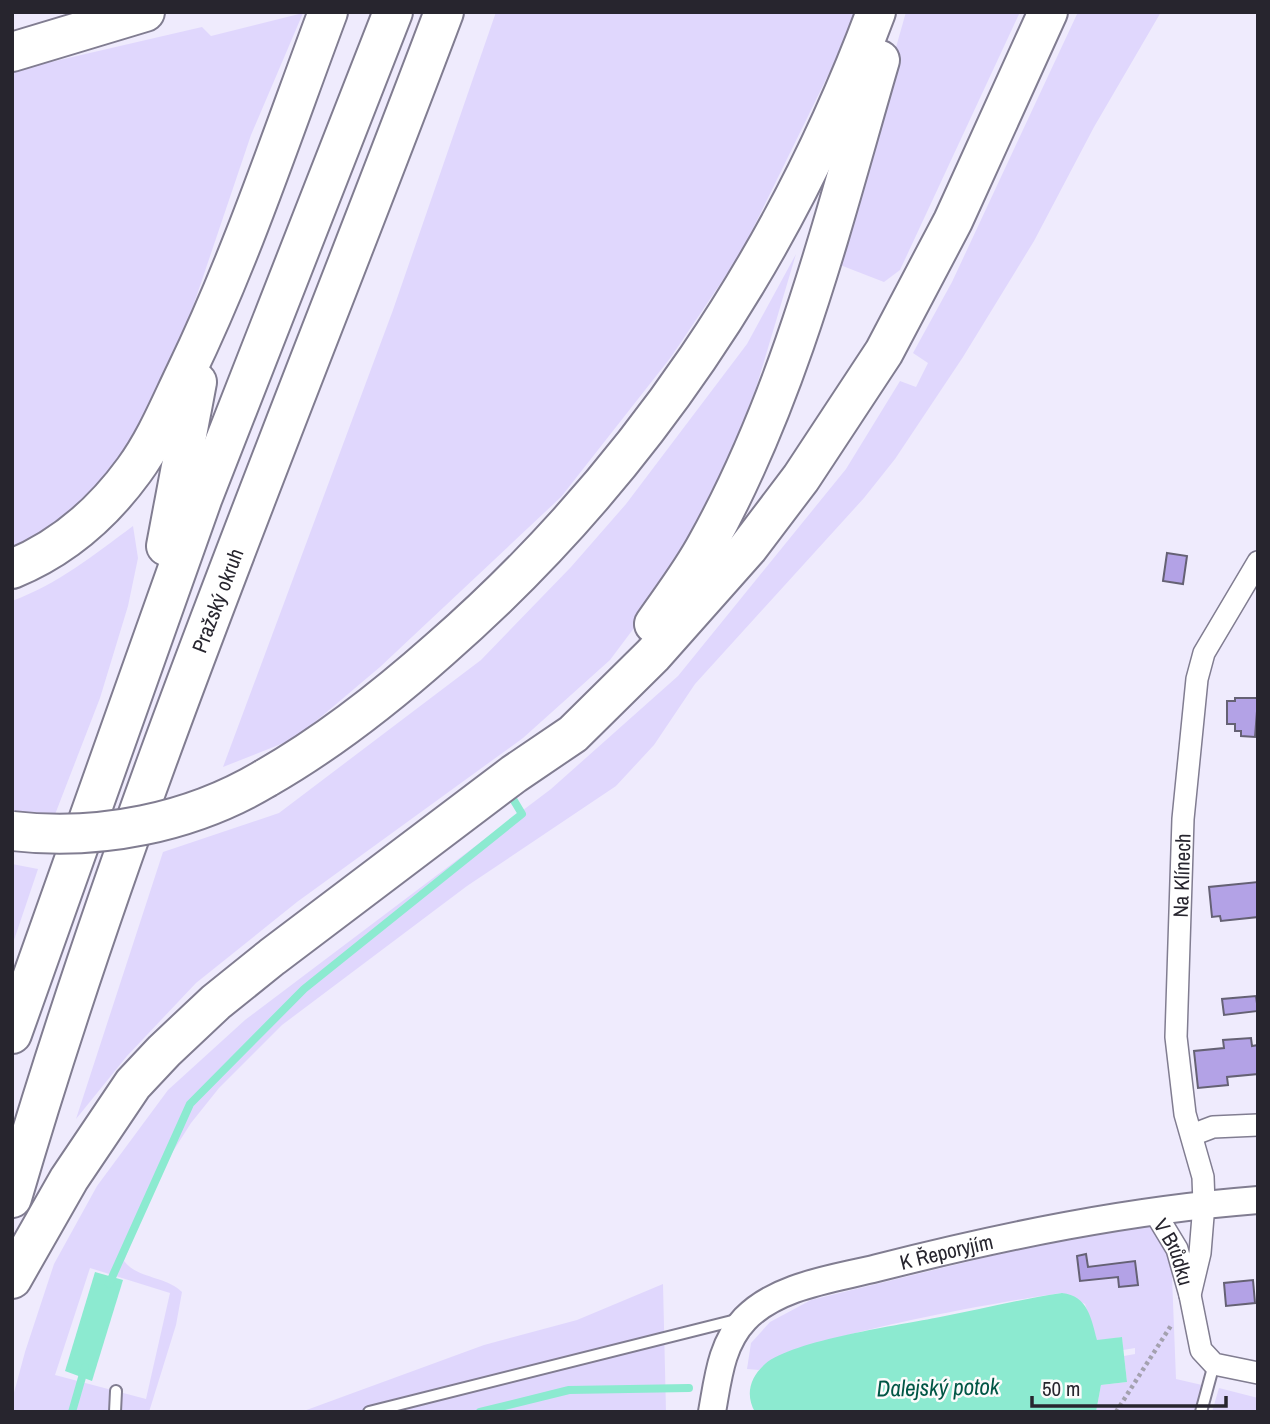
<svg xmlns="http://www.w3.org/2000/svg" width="1270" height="1424" font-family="'Archivo Narrow',sans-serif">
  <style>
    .green { fill: #e0d7fd; fill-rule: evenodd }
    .water { fill: #8cead0 }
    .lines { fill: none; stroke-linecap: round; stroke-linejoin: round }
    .stream { stroke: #8cead0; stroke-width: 8 }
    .building { fill: #b3a2e6; stroke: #656174; stroke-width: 2 }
    .service-casing { stroke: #817d91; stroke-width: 14 }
    .minor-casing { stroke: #817d91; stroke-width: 24 }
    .tertiary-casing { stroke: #817d91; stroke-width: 30 }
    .motorway-casing { stroke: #817d91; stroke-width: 42 }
    .path { stroke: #a4a1af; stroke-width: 4.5; stroke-dasharray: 3.5 3.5; stroke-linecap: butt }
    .service { stroke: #fff; stroke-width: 10 }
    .minor { stroke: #fff; stroke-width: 21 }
    .tertiary { stroke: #fff; stroke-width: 26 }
    .motorway { stroke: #fff; stroke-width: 38 }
    .motorway-bridge-casing { stroke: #817d91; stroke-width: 42; stroke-linecap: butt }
    .motorway-bridge { stroke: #fff; stroke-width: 38 }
    .labels { text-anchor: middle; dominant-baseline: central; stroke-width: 5; stroke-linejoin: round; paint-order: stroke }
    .street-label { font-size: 21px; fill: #27252e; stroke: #fbfbfb }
    .water-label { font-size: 23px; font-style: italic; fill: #005645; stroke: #fbfbfb }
  </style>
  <rect width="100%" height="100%" fill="#efebfd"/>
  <g class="green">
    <path d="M 496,12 L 859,12 L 741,253 L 671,357 L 561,497 L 380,667 L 296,738 L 223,767 L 393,310 Z"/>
    <path d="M 906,12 L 1020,12 L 900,270 L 884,282 L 835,263 Z"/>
    <path d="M 1078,12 L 1161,12 L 1094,127 L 1034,241 L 963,357 L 895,459 L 864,498 L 695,684 L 654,745 L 616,786 L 467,886 L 282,1025 L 219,1088 L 191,1123 L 156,1178 L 124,1261 C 138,1279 166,1276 182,1292 L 176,1325 L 149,1412 L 12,1412 L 12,1400 L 25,1352 L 54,1264 L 97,1186 L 168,1090 L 245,1020 L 551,789 L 678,676 L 846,469 L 900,381 L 916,387 L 928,363 L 913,353 L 952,282 ZM 90,1268 L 170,1293 L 146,1399 L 55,1375 Z"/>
    <path d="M 303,13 L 251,135 L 158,410 L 104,488 L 34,541 L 12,549 L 12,71 L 202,27 L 211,36 Z"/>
    <path d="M 796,254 L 756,388 L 721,480 L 655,600 L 610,660 L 523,738 L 297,902 L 196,983 L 127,1056 L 76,1119 L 163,852 L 279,813 L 481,660 L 571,567 L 626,504 L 747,344 Z"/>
    <path d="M 133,526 L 138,558 L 128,606 L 100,698 L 54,817 L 12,815 L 12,601 C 58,584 94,555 133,526 Z"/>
    <path d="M 12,864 L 38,869 L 12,946 Z"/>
    <path d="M 1145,1224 L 1156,1229 L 1171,1251 L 1176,1379 L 1202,1385 L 1195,1412 L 1096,1412 L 1101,1385 L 1127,1382 L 1124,1356 L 1135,1354 L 1135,1348 L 1123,1350 L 1122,1337 L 1097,1341 L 1085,1304 L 1062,1293 C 1009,1300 789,1338 759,1370 L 747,1369 L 751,1343 L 770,1322 L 811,1300 L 1081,1234 ZM 1086,1255 L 1088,1267 L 1135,1261 L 1119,1286 L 1118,1277 L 1080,1281 L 1077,1256 Z"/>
    <path d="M 663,1284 L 666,1412 L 301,1412 L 484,1345 L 577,1320 Z"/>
    <path d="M 1219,1388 L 1258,1398 L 1258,1412 L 1212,1412 Z"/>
  </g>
  <g class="water">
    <path d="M 95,1272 L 123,1280 L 92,1381 L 65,1371 Z"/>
    <path d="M 1062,1293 C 1088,1296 1091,1318 1097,1340 L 1122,1337 L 1127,1382 L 1101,1385 L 1096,1412 L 755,1412 C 745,1395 750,1377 765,1364 C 793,1340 901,1325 940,1317 C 981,1309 1021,1299 1062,1293 Z"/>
  </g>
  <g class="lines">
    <g class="stream">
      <path d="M 109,1284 L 190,1104 L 304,989 L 522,814 L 513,799"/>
      <path d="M 72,1412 L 85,1367"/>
      <path d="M 480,1412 L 569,1390 L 689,1388"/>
    </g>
  </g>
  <g class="building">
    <path d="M 1167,553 L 1187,556 L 1183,584 L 1163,581 Z"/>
    <path d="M 1235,698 L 1258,698 L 1255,737 L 1241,736 L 1241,731 L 1235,731 L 1235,724 L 1227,724 L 1227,701 L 1235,701 Z"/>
    <path d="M 1258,882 L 1258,917 L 1221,921 L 1220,916 L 1212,917 L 1209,887 Z"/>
    <path d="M 1256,996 L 1258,1011 L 1224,1015 L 1222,999 Z"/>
    <path d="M 1251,1038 L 1252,1046 L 1258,1045 L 1258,1074 L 1227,1077 L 1228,1085 L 1198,1088 L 1194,1051 L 1224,1048 L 1223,1040 Z"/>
    <path d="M 1086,1254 L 1088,1267 L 1135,1261 L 1138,1285 L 1119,1287 L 1118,1277 L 1080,1281 L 1077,1256 Z"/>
    <path d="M 1253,1280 L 1255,1303 L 1226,1306 L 1224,1283 Z"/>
  </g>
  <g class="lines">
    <defs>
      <g id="service">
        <path d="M 115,1412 L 116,1391"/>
        <path d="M 369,1412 L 736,1320"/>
        <path d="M 1201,1412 L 1214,1364"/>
      </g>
      <g id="minor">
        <path d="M 1192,1135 L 1213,1127 L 1258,1125"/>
        <path id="s1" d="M 1154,1211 L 1177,1249 L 1190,1295 L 1201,1350 L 1214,1364 L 1258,1373"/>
        <path id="s2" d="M 1190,1295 L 1200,1253 L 1204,1204 L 1203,1177 L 1185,1114 L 1176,1037 L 1183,819 L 1197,679 L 1204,653 L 1258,562"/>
      </g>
      <g id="tertiary">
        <path id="s3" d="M 712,1412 C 718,1379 721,1344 745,1319 C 778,1285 834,1279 877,1268 C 1003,1236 1129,1210 1258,1200"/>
      </g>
      <g id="motorway">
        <path d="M 12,52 L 145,12"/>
        <path d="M 166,546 L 197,382"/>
        <path d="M 12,569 C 63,548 102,514 134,470 C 156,440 170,405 186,372 C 242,256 283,132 328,12"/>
        <path d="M 654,624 C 672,598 692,572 707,544 C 791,393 832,224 880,60"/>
        <path d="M 266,778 C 329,742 386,697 440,649 C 637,477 785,257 876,12"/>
        <path d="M 12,1034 L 203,497 L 393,12"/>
        <path id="s4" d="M 12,1198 C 130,794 296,405 444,12"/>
        <path d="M 12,1279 L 69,1179 L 133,1084 L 164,1051 L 216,1002 L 272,957 L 514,774 L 573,734 L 653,655 L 748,548 L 801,478 L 884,352 L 953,221 L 1048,12"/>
      </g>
    </defs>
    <use href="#service" class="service-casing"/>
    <use href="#minor" class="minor-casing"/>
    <use href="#tertiary" class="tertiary-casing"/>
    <use href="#motorway" class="motorway-casing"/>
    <path class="path" d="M 1116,1412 L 1172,1324"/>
    <use href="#service" class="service"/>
    <use href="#minor" class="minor"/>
    <use href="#tertiary" class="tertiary"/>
    <use href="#motorway" class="motorway"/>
    <defs>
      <path id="motorway-bridge" d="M 12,831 C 99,841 191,823 266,778"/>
    </defs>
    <use href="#motorway-bridge" class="motorway-bridge-casing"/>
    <use href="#motorway-bridge" class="motorway-bridge"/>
  </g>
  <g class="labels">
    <g class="street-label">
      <text stroke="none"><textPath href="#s4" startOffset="632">Pražský okruh</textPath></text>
      <text stroke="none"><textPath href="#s2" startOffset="424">Na Klínech</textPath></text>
      <text stroke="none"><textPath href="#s3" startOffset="315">K Řeporyjím</textPath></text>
      <text stroke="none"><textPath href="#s1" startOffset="46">V Brůdku</textPath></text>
    </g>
    <g class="water-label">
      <text transform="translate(938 1387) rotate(-1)">Dalejský potok</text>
    </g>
  </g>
  <rect width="1270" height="1424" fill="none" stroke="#27252e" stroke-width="28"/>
  <path d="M1032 1396v10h194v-10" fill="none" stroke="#27252e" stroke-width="3.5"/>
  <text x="1042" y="1396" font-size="21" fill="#27252e" stroke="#fbfbfb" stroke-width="5" paint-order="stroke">50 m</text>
</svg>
